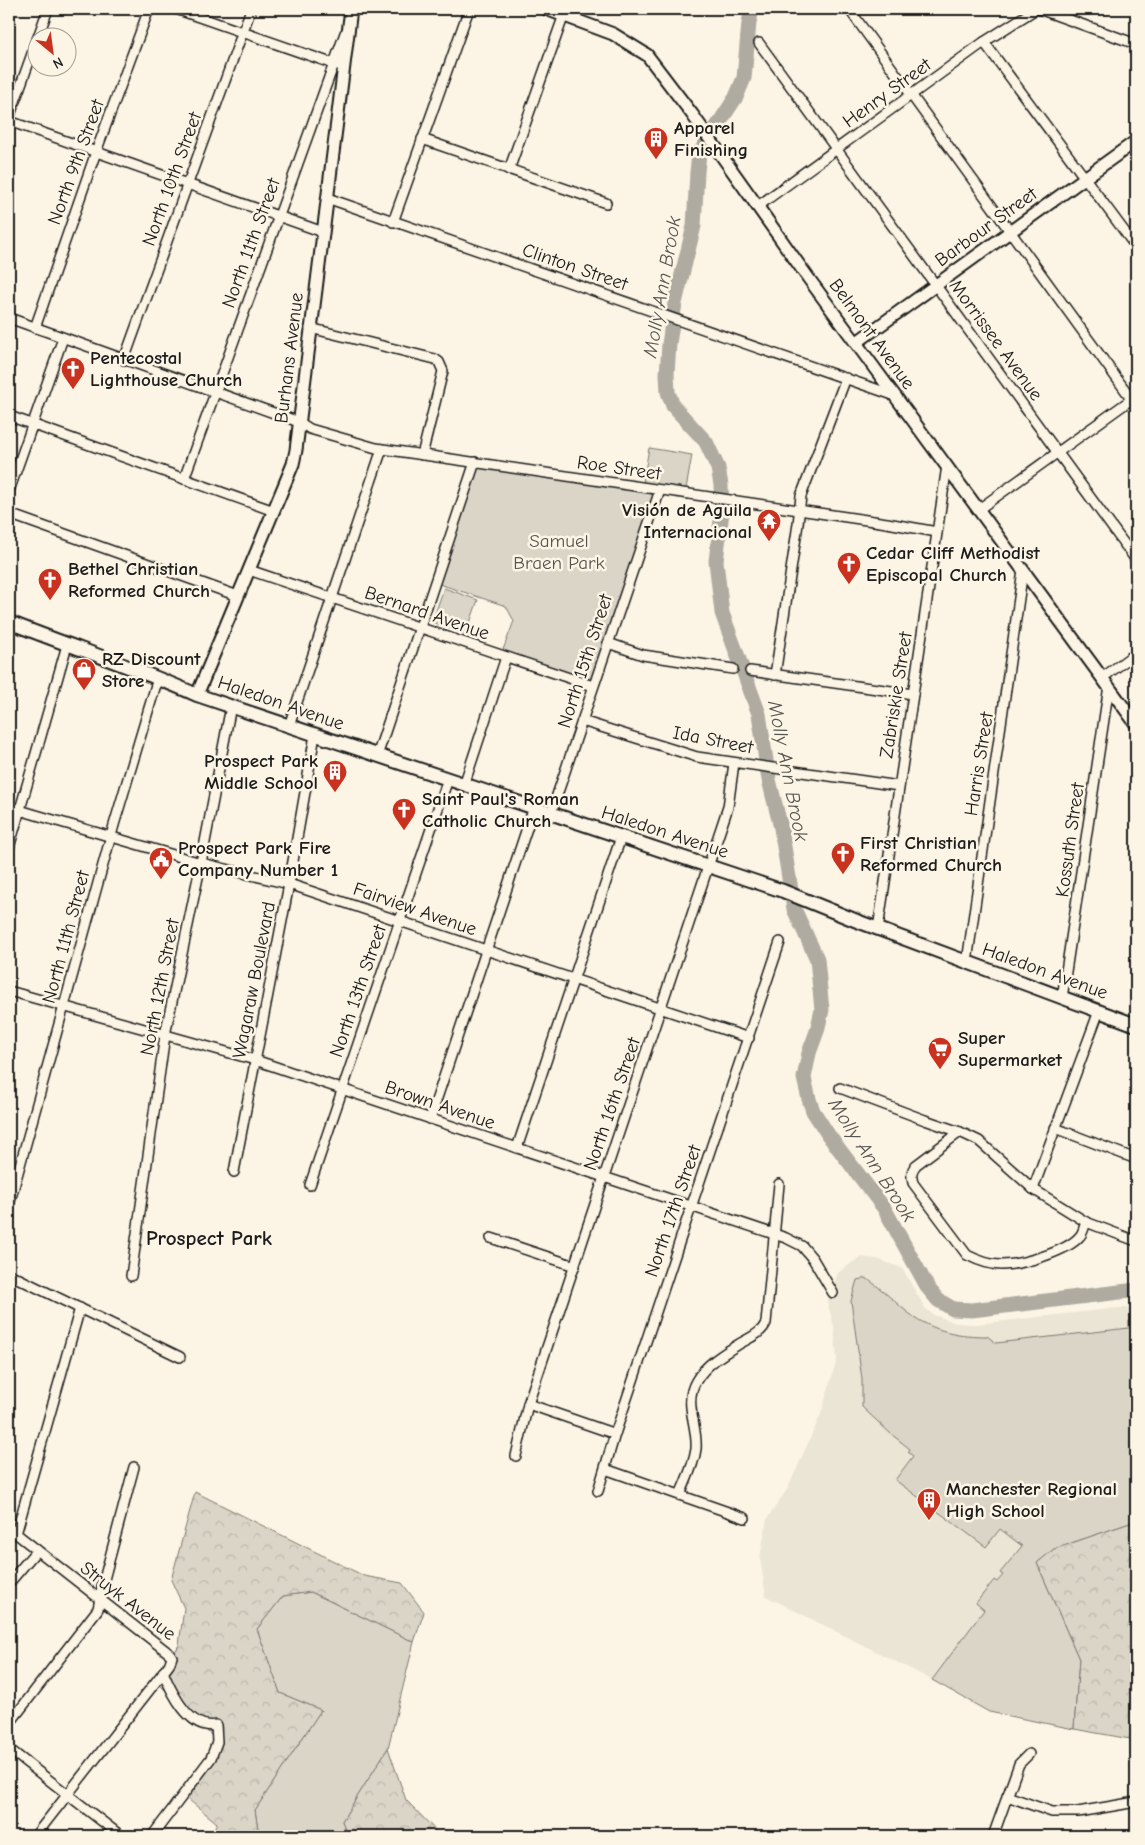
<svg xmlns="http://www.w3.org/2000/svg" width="1145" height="1845" font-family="'Comic Neue',sans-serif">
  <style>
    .built { fill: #ebe5d6 }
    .green { fill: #dbd5c8; stroke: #7c7872 }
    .forest { fill: url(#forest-crowns); stroke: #7c7872 }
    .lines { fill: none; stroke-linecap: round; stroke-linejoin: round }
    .river { stroke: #b0aba1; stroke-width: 15 }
    .street-casing { stroke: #1c1c1c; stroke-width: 12 }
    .secondary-casing { stroke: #1c1c1c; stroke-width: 15 }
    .primary-casing { stroke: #1c1c1c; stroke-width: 16 }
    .street { stroke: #fcf5e5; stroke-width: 9 }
    .secondary { stroke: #fcf5e5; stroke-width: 11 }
    .primary { stroke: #fcf5e5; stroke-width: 12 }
    .labels { text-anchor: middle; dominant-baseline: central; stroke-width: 5; stroke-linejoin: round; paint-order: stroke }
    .street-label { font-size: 19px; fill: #1c1c1c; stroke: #fcf5e5 }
    .poi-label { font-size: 19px; font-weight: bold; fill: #1c1c1c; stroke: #fcf5e5; text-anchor: start }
    .park-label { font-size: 19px; fill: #555450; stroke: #fcf5e5 }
    .water-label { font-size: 20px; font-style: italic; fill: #575551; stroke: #fcf5e5 }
    .quarter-label { font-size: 21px; font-weight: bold; fill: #1c1c1c; stroke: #fcf5e5 }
  </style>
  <defs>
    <pattern id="forest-crowns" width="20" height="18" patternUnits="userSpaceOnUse" patternTransform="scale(1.25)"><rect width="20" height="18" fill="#dbd5c8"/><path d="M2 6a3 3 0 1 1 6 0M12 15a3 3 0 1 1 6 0" fill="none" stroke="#bbb6ab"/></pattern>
  </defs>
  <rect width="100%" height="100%" fill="#fcf5e5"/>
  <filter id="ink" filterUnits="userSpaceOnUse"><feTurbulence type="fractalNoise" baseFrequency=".02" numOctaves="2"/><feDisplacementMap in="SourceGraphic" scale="10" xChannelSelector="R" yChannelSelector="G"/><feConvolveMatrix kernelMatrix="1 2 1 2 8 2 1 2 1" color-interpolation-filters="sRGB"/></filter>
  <g filter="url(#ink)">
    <path class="built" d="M 860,1257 L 877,1259 L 902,1268 L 925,1308 L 932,1314 L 956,1323 L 977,1324 L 1118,1308 L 1136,1307 L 1136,1521 L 1065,1546 L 1037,1563 L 1079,1659 L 1074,1729 L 989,1712 L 932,1680 L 766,1596 L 760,1558 L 767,1519 L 788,1488 L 821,1414 L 837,1359 L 834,1326 L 827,1302 L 838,1273 Z"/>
    <g class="green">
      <path d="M 649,448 L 692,455 L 686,489 L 643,482 Z"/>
      <path d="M 473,462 L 659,491 L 594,687 L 501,655 L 514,621 L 506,606 L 433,582 Z"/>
      <path d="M 444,588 L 478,600 L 466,634 L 432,622 Z"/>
      <path d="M 866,1278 C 883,1289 897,1305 914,1317 C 937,1332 960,1336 987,1336 L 996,1343 L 1129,1328 L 1129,1321 L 1136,1322 L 1136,1521 L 1054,1549 L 1037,1563 L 1079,1659 L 1074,1729 L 989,1712 L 932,1680 L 984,1610 L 976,1603 L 994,1580 L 997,1582 L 1003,1575 L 1000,1573 L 1022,1546 L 1000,1529 L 986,1547 L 895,1480 L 913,1456 L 908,1452 L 910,1449 L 891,1434 L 862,1407 L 862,1379 L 851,1301 L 857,1280 Z"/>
      <path d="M 311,1592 L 414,1642 L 388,1748 L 342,1821 L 348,1836 L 259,1836 L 255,1810 L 321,1710 L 280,1693 L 257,1629 L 283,1596 Z"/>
    </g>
    <g class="forest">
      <path d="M 195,1492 L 364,1576 L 402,1583 L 424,1612 L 414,1642 L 311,1592 L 283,1596 L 257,1629 L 280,1693 L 321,1710 L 255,1810 L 259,1836 L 210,1836 L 217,1823 L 183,1795 L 216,1740 L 157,1682 L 179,1645 L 184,1608 L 171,1580 Z"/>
      <path d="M 1136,1521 L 1136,1740 L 1074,1729 L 1079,1659 L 1037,1563 L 1054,1549 Z"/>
      <path d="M 388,1748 L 406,1800 L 441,1836 L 348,1836 L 342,1821 Z"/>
    </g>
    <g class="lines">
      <path class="river" d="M 752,9 L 749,23 L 744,78 L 736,97 L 699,154 L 697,172 L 694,226 L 675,303 L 669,344 L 667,374 L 668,392 L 673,406 L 706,442 L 718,468 L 721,485 L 722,512 L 716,561 L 722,613 L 759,714 L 769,780 L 781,828 L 794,909 L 817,959 L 822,1010 L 817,1031 L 809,1053 L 804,1078 L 809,1099 L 813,1111 L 829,1136 L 884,1208 L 928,1288 L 938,1300 L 953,1309 L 972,1310 L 1136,1290"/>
      <defs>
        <g id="street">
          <path d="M 176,9 L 337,65"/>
          <path d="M 849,9 L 1136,405"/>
          <path d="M 1039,9 L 1136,44"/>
          <path d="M 984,42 L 1136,247"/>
          <path d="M 759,43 L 1136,560"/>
          <path d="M 9,118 L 48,9"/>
          <path d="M 9,121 L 323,232"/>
          <path d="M 422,139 L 606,203"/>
          <path d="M 509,170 L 566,9"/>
          <path d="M 327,198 L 896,396"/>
          <path d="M 758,206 L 984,42 L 1036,9"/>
          <path d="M 393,222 L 469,9"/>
          <path d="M 9,318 L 299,422 L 310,429 L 376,448 L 887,523 L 937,532"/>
          <path d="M 35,328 L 96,152 L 149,9"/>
          <path d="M 310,328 L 435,359 L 439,362 L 443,371 L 422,455"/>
          <path d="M 124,360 L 251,9"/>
          <path d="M 9,416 L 274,511"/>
          <path d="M 184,479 L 345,33"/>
          <path d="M 9,491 L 63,338"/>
          <path d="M 979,509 L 1136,396"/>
          <path d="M 9,514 L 238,596"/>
          <path d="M 249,570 L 593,686"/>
          <path d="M 608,643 L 643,655 L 733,669"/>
          <path d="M 750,671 L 913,694"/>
          <path d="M 775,675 L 798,524 L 801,496 L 846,378"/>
          <path d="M 1102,678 L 1136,653"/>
          <path d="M 582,721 L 697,757 L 899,786"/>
          <path d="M 289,726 L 382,449"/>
          <path d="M 377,756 L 475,462"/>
          <path d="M 464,785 L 506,657"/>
          <path d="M 9,807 L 201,863 L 289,884 L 749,1038"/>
          <path d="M 551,813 L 660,490"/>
          <path d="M 9,848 L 67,645"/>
          <path d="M 878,929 L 947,466"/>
          <path d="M 967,962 L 1023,570"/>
          <path d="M 9,991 L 255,1060 L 786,1238 L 802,1246 L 813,1259 L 833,1293"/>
          <path d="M 1062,998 L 1109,686"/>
          <path d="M 840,1088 L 925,1120 L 960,1132 L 979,1141 L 1033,1189 L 1086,1222 L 1136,1241"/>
          <path d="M 430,1119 L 534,807"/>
          <path d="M 1055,1128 L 1136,1159"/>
          <path d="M 960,1132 L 916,1165 C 911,1171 911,1175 913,1183 L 967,1255 C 977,1260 990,1265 1001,1265 C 1020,1265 1067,1252 1080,1236 C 1083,1233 1084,1227 1086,1222"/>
          <path d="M 517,1148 L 621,837"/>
          <path d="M 234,1172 L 289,884 L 315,735"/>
          <path d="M 310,1185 L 448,779"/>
          <path d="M 1033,1189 L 1099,1011"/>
          <path d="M 9,1205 L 114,825 L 158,678"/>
          <path d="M 491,1238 L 575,1266"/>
          <path d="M 9,1274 L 180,1357"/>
          <path d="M 131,1276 L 165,1035 L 201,863 L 231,706"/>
          <path d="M 528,1404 L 615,1434"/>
          <path d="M 516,1456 L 528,1404 L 728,807 L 734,763"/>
          <path d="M 605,1469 L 745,1518"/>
          <path d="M 598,1491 L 615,1434 L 780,942"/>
          <path d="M 680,1495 C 686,1480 694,1465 696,1449 C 698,1425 683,1403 696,1381 C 706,1364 723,1354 739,1344 C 749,1338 761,1334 766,1323 L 779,1184"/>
          <path d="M 9,1528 L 170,1654 L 172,1657 L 169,1665 L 35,1836"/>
          <path d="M 16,1534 L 80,1308"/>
          <path d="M 9,1583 L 37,1550"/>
          <path d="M 9,1724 L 98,1609 L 102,1587 L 134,1467"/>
          <path d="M 9,1749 L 121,1836"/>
          <path d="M 1007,1796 L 1052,1812 L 1078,1812 L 1136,1802"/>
          <path d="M 152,1836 L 211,1758 L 217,1742 L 216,1725 C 189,1731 171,1691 163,1672"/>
          <path d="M 993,1836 L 1019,1764 L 1029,1754"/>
        </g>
        <g id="secondary">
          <path d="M 546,9 L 613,34 L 647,55 L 692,114 L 809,279 L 1136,724"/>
          <path d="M 857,342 L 1136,141"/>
          <path d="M 197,695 L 293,464 L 296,450 L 351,9"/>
        </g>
        <path id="primary" d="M 9,622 C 71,647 135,667 197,695 L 783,891 L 857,921 L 1136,1025"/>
      </defs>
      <use href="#street" class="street-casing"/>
      <use href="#secondary" class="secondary-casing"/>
      <use href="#primary" class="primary-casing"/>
      <use href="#street" class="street"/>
      <use href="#secondary" class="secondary"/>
      <use href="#primary" class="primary"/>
    </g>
  </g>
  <defs>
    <symbol id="building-pin" viewBox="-11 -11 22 30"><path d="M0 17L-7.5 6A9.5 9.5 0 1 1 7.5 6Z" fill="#c8321e" stroke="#fcf5e5"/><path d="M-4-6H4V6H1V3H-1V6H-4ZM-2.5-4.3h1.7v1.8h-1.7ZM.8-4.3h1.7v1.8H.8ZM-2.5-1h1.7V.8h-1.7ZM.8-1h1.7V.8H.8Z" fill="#fff"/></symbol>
    <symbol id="church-pin" viewBox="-11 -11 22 30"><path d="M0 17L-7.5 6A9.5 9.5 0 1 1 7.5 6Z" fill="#c8321e" stroke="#fcf5e5"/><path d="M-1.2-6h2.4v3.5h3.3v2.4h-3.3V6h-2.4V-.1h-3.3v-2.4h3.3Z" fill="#fff"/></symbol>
    <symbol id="temple-pin" viewBox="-11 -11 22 30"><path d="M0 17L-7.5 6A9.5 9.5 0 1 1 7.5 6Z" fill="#c8321e" stroke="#fcf5e5"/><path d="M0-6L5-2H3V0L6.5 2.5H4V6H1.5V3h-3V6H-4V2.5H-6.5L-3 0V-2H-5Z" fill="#fff"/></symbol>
    <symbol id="shop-pin" viewBox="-11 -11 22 30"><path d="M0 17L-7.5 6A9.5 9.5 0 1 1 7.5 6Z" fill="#c8321e" stroke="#fcf5e5"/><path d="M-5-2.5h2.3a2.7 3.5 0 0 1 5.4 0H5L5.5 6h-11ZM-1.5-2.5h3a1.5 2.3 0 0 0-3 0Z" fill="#fff"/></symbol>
    <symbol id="civic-pin" viewBox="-11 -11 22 30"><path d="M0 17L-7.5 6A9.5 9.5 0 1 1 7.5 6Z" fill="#c8321e" stroke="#fcf5e5"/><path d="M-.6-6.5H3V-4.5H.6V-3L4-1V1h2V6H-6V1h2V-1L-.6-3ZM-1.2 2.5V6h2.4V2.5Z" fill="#fff"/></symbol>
    <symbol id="supermarket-pin" viewBox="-11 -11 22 30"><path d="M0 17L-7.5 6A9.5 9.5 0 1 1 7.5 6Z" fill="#c8321e" stroke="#fcf5e5"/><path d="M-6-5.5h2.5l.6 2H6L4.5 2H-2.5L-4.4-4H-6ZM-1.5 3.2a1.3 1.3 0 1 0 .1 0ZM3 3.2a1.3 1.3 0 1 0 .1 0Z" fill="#fff"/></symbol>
  </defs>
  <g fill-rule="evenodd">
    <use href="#building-pin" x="642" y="125" width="28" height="38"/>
    <use href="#church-pin" x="59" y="355" width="28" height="38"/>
    <use href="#temple-pin" x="755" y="507" width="28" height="38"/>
    <use href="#church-pin" x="835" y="550" width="28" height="38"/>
    <use href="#church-pin" x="36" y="566" width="28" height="38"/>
    <use href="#shop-pin" x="70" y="656" width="28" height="38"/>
    <use href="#building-pin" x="321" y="758" width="28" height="38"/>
    <use href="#church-pin" x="390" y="796" width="28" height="38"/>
    <use href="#church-pin" x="829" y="840" width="28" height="38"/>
    <use href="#civic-pin" x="147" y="845" width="28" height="38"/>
    <use href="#supermarket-pin" x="926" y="1035" width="28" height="38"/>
    <use href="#building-pin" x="915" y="1486" width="28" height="38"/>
  </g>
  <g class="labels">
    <g class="street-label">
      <text transform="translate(887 93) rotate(-36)">Henry Street</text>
      <text transform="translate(76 162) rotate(-70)">North 9th Street</text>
      <text transform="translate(172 179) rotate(-70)">North 10th Street</text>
      <text transform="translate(986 227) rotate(-36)">Barbour Street</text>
      <text transform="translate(251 243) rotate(-70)">North 11th Street</text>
      <text transform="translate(575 267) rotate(19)">Clinton Street</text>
      <text transform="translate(872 334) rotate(54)">Belmont Avenue</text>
      <text transform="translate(996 340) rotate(54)">Morrissee Avenue</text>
      <text transform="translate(289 358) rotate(-83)">Burhans Avenue</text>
      <text transform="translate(619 468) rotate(8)">Roe Street</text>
      <text transform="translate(427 613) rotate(19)">Bernard Avenue</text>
      <text transform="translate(585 661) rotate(-72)">North 15th Street</text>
      <text transform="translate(896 695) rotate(-81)">Zabriskie Street</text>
      <text transform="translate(281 703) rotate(19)">Haledon Avenue</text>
      <text transform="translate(713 740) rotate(11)">Ida Street</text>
      <text transform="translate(979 764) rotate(-81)">Harris Street</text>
      <text transform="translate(665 832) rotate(18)">Haledon Avenue</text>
      <text transform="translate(1070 840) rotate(-82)">Kossuth Street</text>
      <text transform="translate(415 909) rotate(19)">Fairview Avenue</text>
      <text transform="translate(66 937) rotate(-75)">North 11th Street</text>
      <text transform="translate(1045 971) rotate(20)">Haledon Avenue</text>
      <text transform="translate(254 980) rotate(-79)">Wagaraw Boulevard</text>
      <text transform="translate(160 987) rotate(-79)">North 12th Street</text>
      <text transform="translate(358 991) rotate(-71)">North 13th Street</text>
      <text transform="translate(612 1104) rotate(-71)">North 16th Street</text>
      <text transform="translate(440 1105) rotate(19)">Brown Avenue</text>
      <text transform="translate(673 1211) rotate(-71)">North 17th Street</text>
      <text transform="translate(128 1601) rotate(38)">Struyk Avenue</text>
    </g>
    <g class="poi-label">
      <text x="674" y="128">Apparel<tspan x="674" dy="22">Finishing</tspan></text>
      <text x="90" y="358">Pentecostal<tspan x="90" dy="22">Lighthouse Church</tspan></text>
      <text x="752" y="510" text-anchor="end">Visión de Aguila<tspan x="752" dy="22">Internacional</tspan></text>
      <text x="866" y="553">Cedar Cliff Methodist<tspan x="866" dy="22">Episcopal Church</tspan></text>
      <text x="68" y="569">Bethel Christian<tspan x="68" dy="22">Reformed Church</tspan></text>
      <text x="102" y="659">RZ Discount<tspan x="102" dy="22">Store</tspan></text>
      <text x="318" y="761" text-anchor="end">Prospect Park<tspan x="318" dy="22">Middle School</tspan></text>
      <text x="422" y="799">Saint Paul's Roman<tspan x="422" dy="22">Catholic Church</tspan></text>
      <text x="860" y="843">First Christian<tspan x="860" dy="22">Reformed Church</tspan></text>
      <text x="178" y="848">Prospect Park Fire<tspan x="178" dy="22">Company Number 1</tspan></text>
      <text x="958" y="1038">Super<tspan x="958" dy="22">Supermarket</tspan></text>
      <text x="946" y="1489">Manchester Regional<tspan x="946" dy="22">High School</tspan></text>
    </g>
    <g class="park-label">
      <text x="559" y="541">Samuel<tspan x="559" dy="22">Braen Park</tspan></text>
    </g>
    <g class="water-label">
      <text transform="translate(662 287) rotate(-80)">Molly Ann Brook</text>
      <text transform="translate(788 771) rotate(79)">Molly Ann Brook</text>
      <text transform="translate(872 1160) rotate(57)">Molly Ann Brook</text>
    </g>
    <g class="quarter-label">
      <text x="209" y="1238">Prospect Park</text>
    </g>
  </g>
  <rect width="1145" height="1845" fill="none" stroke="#fcf5e5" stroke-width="30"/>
  <rect x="15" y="15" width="1115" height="1815" fill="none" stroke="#1c1c1c" stroke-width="2" filter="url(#ink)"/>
  <g transform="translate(52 52) rotate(151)"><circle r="24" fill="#fcf5e5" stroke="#a29e95"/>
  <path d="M0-4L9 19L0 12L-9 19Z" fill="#c8321e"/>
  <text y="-8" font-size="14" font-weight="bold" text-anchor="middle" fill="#1c1c1c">N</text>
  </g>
</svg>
